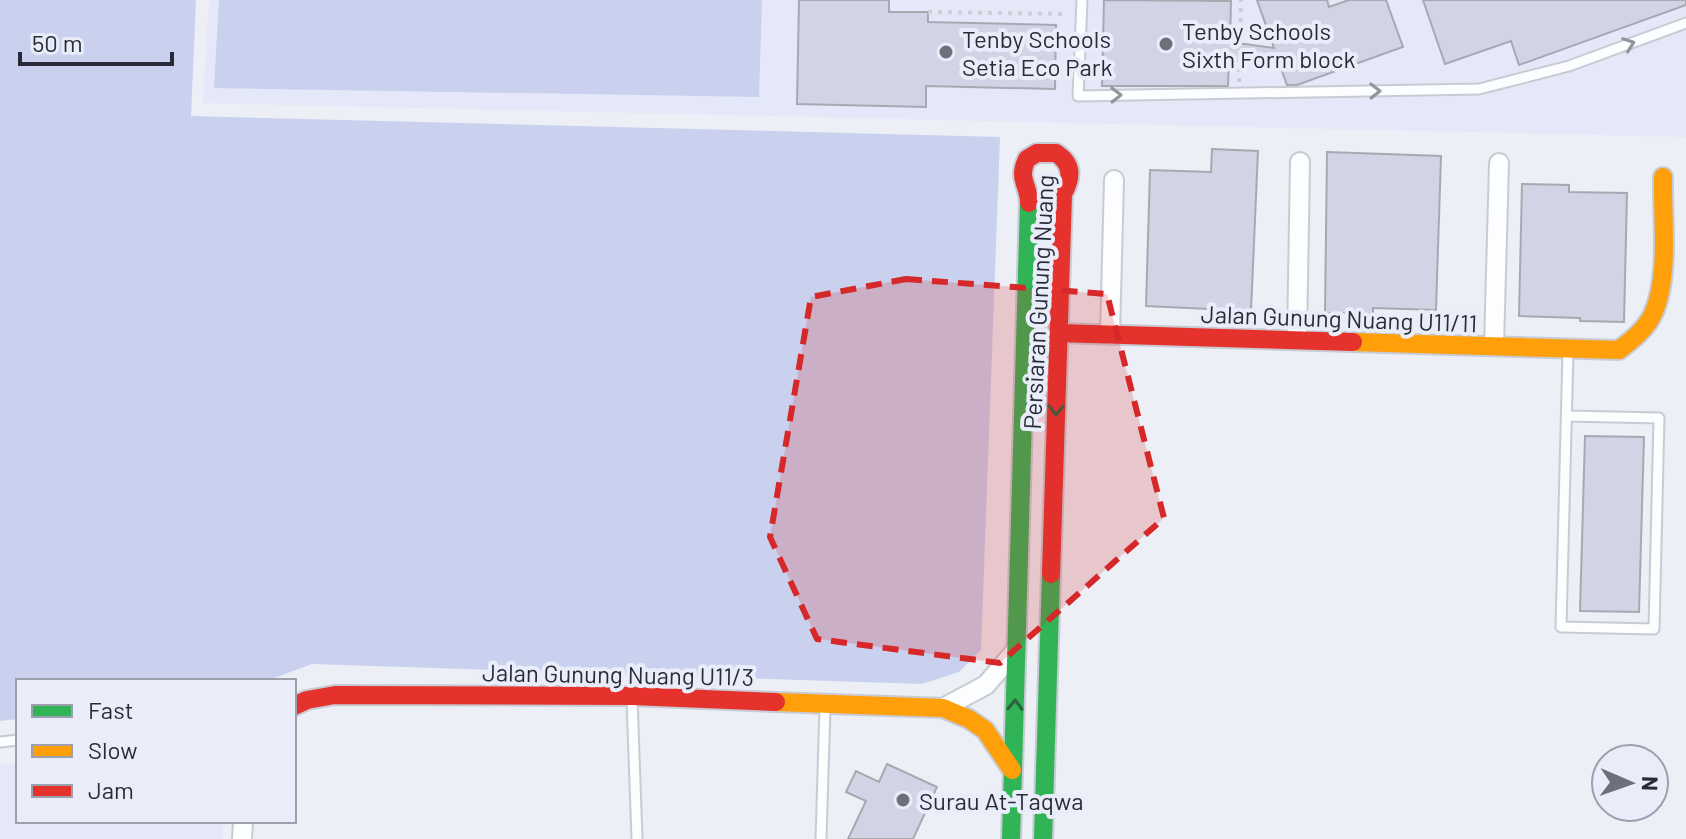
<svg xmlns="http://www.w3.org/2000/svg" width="1686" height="839" font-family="Barlow,sans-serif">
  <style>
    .built { fill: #e4e8f8 }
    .green { fill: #c9d1ef }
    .building { fill: #d0d4e5; stroke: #a7a9b1; stroke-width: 2 }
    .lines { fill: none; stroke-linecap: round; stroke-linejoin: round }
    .lane-casing { stroke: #c8cbd3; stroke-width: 13 }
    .street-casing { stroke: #c8cbd3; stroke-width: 22 }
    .fast-casing { stroke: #c8cbd3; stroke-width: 22 }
    .slow-casing { stroke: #c8cbd3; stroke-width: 22 }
    .jam-casing { stroke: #c8cbd3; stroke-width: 22 }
    .path { stroke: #cecfd3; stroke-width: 4; stroke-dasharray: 4 6; stroke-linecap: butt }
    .lane { stroke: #fcfdfe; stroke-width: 9 }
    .street { stroke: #fcfdfe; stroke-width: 18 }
    .fast { stroke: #30b455; stroke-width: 18 }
    .slow { stroke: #ff9f0a; stroke-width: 18 }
    .jam { stroke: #e5322d; stroke-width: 18 }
    .oneway { stroke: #92949b }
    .oneway2 { stroke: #2c6244 }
    .marked { fill: #d62828; fill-opacity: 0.2; stroke: #d62828; stroke-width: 6; stroke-dasharray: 16 10; stroke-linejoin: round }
    .poi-dot { fill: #6d707a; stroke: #e9edf9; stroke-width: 3 }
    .labels { text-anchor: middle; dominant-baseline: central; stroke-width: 8; stroke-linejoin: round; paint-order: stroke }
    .poi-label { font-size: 24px; fill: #292c38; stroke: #e9edf9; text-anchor: start }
    .street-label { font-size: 24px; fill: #292c38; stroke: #e9edf9 }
  </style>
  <rect width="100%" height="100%" fill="#eceff6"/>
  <g class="built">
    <path d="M 209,0 L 1686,0 L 1686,137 L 203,103 Z"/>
    <path d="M 0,764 L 18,765 L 18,821 L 223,821 L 223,839 L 0,839 Z"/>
  </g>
  <g class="green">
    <path d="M 0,0 L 196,0 L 191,116 L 1000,137 L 981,650 L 959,672 L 922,684 L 312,664 L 266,681 L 18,681 L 18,719 L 0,721 Z"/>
    <path d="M 219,0 L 762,0 L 759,97 L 214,88 Z"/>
  </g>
  <g class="building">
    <path d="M 799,0 L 889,0 L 889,12 L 928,12 L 928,22 L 1056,25 L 1055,89 L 926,86 L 926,107 L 797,104 Z"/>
    <path d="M 1104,0 L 1231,1 L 1230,42 L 1274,48 L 1257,0 L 1327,0 L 1329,7 L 1349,0 L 1386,0 L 1403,47 L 1297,85 L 1287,85 L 1280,66 L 1229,60 L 1228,86 L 1102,86 Z"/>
    <path d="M 1423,0 L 1686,0 L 1686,5 L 1519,65 L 1511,41 L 1445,64 Z"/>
    <path d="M 1212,149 L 1258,151 L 1251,311 L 1146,306 L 1150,170 L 1211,172 Z"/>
    <path d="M 1327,152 L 1441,156 L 1436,310 L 1373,308 L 1373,314 L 1325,313 Z"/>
    <path d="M 1522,184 L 1569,185 L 1569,192 L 1627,193 L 1624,322 L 1580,321 L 1580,318 L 1519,316 Z"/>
    <path d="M 1585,436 L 1644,437 L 1639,612 L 1580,611 Z"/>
    <path d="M 887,764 L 937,787 L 913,839 L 848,839 L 866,801 L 846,792 L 856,771 L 879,782 Z"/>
  </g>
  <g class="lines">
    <defs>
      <g id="lane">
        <path d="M 1082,0 L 1078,96 L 1479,89 L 1569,66 L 1686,23"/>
        <path d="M 1567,416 L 1659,418 L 1654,629 L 1561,627 L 1568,352"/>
        <path d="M 632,699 L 637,839"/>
        <path d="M 0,742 L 18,740"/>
        <path d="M 821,839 L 825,707"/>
      </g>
      <g id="street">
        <path d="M 1110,335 L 1114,180"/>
        <path d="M 1297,340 L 1300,162"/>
        <path d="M 1494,346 L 1499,163"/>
        <path d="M 943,708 L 986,685 L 1016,650"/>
        <path d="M 242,839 L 243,821"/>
      </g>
      <g id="fast">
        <path d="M 1011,839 L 1029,203"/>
        <path d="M 1043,839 L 1051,574"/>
      </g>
      <g id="slow">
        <path d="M 1353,342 L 1619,350 C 1632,340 1646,329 1653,314 C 1670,277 1662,217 1663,177"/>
        <path d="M 776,702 L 943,708 L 969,719 L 985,730 L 1012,770"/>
      </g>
      <g id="jam">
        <path d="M 1029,203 C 1029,184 1017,180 1027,159 L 1037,153 L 1056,153 C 1073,164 1072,178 1063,194 L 1051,574"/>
        <path d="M 1058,333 L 1353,342"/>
        <path d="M 294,706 L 307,700 L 335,695 L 632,696 L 776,702"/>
      </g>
    </defs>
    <use href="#lane" class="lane-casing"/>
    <use href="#street" class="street-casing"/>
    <use href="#fast" class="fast-casing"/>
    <use href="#slow" class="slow-casing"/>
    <use href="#jam" class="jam-casing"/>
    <g class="path">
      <path d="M 928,12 L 1067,14"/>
      <path d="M 1239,82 L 1241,0"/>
    </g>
    <use href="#lane" class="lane"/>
    <use href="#street" class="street"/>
    <use href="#fast" class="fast"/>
    <use href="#slow" class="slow"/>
    <use href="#jam" class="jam"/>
  </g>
  <defs><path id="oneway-chevron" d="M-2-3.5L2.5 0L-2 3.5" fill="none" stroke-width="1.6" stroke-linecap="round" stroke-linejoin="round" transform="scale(2)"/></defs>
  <g class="oneway">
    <use href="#oneway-chevron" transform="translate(1629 44) rotate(-20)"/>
    <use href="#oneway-chevron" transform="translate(1375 91) rotate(-1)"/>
    <use href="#oneway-chevron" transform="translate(1116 95) rotate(-1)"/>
  </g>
  <g class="oneway2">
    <use href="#oneway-chevron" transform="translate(1056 410) rotate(92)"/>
    <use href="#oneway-chevron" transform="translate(1015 705) rotate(-88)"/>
  </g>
  <path class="marked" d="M 906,279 L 1107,294 L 1164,518 L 1000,663 L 817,639 L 770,537 L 811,297 Z"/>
  <g class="poi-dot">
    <circle cx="1166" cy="44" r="8"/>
    <circle cx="946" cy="52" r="8"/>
    <circle cx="903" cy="800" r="8"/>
  </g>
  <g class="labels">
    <g class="poi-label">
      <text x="1182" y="30">Tenby Schools<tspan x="1182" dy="28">Sixth Form block</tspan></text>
      <text x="962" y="38">Tenby Schools<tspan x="962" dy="28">Setia Eco Park</tspan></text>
      <text x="919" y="800">Surau At-Taqwa</text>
    </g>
    <g class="street-label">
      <text transform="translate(1038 302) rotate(-87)">Persiaran Gunung Nuang</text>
      <text transform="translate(1339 318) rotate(2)">Jalan Gunung Nuang U11/11</text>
      <text transform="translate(618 674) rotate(1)">Jalan Gunung Nuang U11/3</text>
    </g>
  </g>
  <rect x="16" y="679" width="280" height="144" fill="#e9edf9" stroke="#9ca0ac" stroke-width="2"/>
  <rect x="32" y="705" width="40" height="12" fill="#30b455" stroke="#9ca0ac" stroke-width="2"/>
  <text x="88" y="719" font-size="24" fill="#292c38">Fast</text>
  <rect x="32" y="745" width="40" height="12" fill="#ff9f0a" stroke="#9ca0ac" stroke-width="2"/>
  <text x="88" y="759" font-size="24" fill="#292c38">Slow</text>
  <rect x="32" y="785" width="40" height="12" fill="#e5322d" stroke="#9ca0ac" stroke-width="2"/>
  <text x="88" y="799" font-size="24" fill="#292c38">Jam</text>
  <g transform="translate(1630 783) rotate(92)"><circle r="38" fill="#e9edf9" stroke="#9ca0ac" stroke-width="2"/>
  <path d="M0-6L14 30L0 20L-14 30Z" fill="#6d707a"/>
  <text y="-12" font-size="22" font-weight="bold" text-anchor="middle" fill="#292c38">N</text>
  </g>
  <path d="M20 52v12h152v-12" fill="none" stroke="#292c38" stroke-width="4"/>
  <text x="32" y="52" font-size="24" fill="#292c38" stroke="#e9edf9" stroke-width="6" paint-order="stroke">50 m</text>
</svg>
